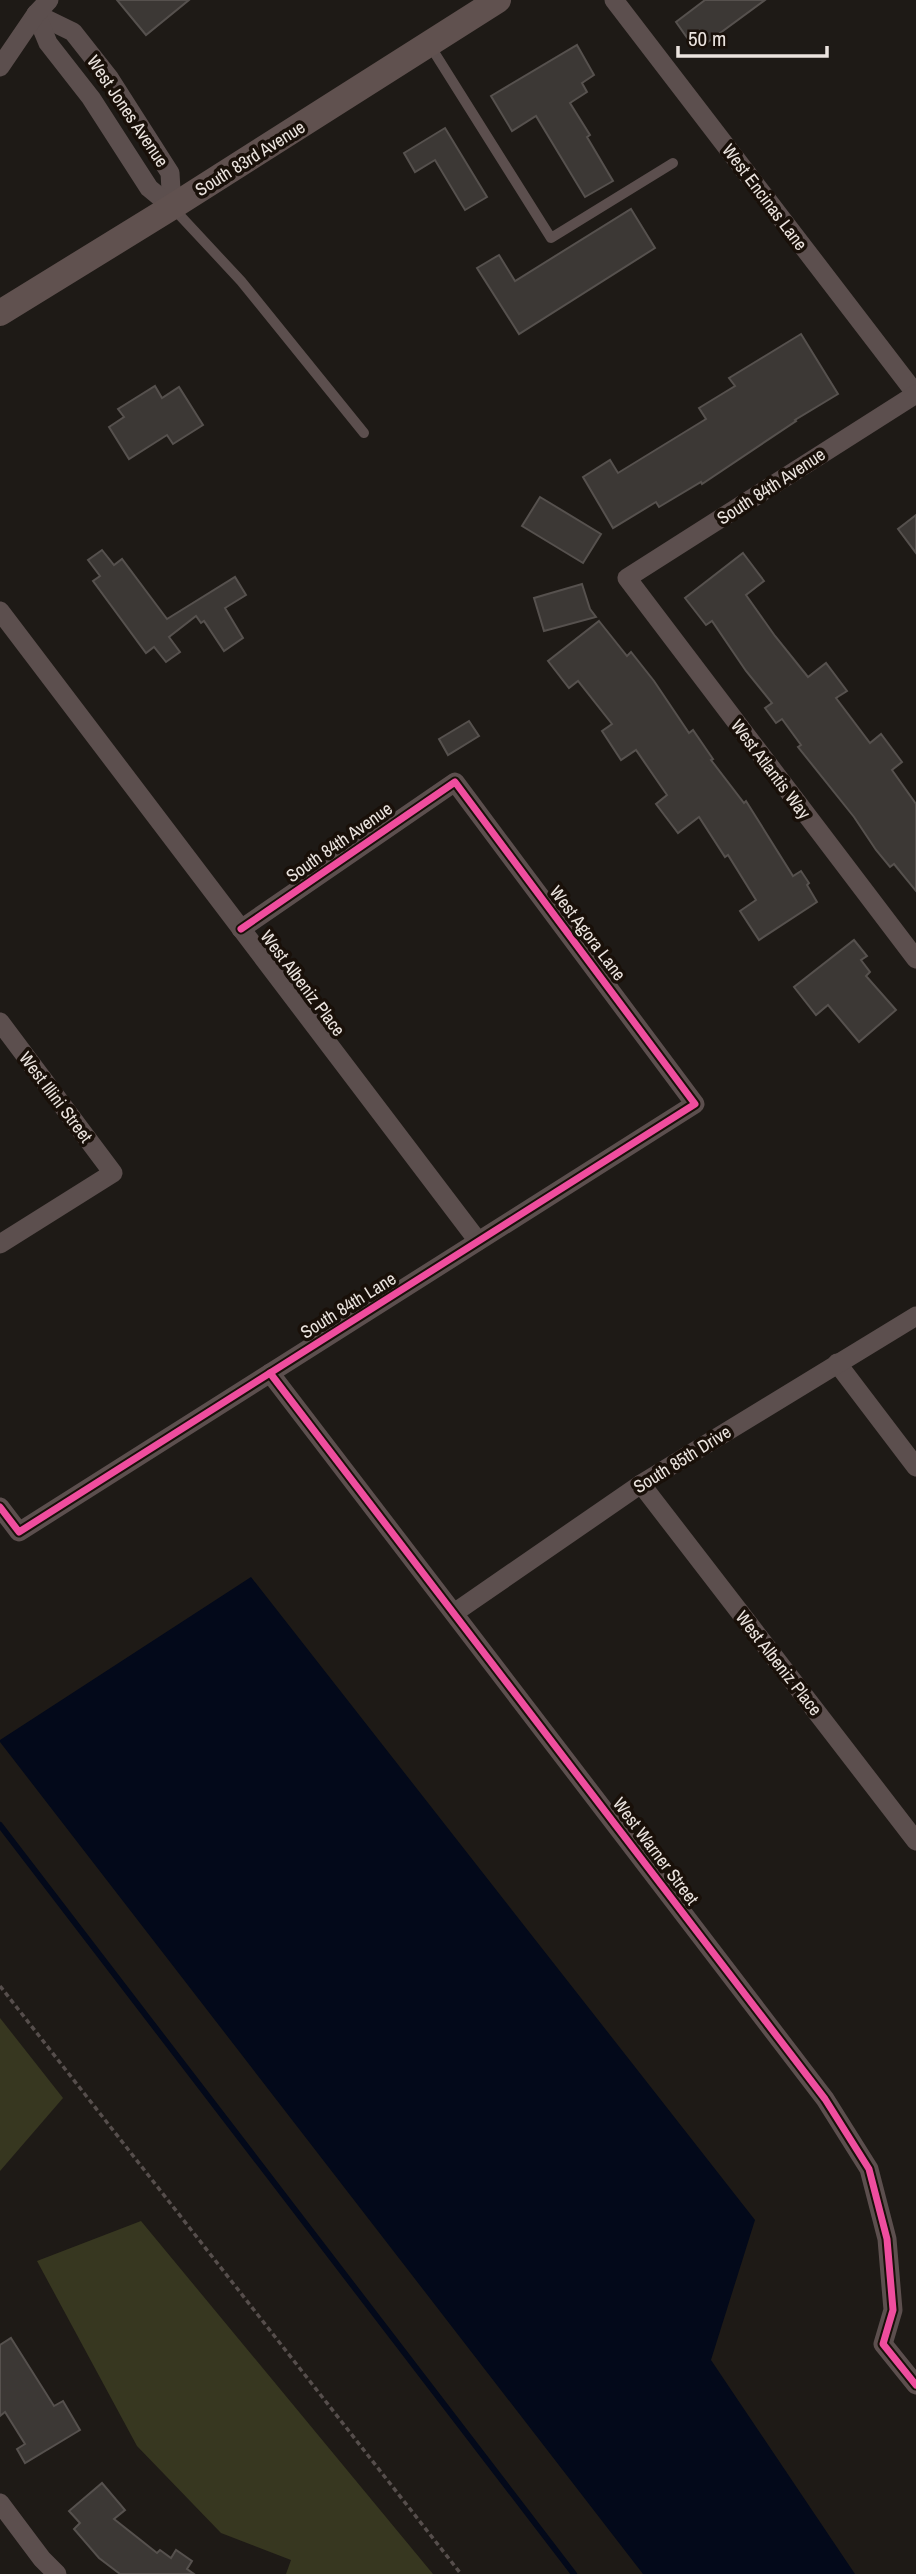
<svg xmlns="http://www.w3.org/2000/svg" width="916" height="2574" font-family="'Archivo Narrow',sans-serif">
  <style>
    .green { fill: #373720 }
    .water { fill: #03091a }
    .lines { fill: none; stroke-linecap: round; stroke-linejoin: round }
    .stream { stroke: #03091a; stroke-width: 6 }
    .building { fill: #3c3835; stroke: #56514e; stroke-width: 2 }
    .path { stroke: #564e4c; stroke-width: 3.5; stroke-dasharray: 5 3.5; stroke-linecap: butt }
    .lane { stroke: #5c4f4e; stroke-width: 10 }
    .street { stroke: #5c4f4e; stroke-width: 19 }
    .secondary { stroke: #60514f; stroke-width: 26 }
    .cycleway-casing { stroke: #191009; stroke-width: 11 }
    .cycleway { stroke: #ef4d9e; stroke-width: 7 }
    .labels { text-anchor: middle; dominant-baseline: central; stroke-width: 7; stroke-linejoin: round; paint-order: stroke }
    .street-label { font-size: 18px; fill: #ebe4df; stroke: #191009 }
  </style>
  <rect width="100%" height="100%" fill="#1e1a16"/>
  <g class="green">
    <path d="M 0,2018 L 63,2098 L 0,2171 Z"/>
    <path d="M 141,2221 L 433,2574 L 286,2574 L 291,2560 L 221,2533 L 137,2446 L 37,2261 Z"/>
  </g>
  <path class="water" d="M 251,1577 L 755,2220 L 711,2360 L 855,2574 L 643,2574 L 0,1742 L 0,1740 Z"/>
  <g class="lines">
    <path class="stream" d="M 0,1825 L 574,2574"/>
  </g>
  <g class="building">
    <path d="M 117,0 L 189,0 L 146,35 Z"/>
    <path d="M 705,0 L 765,0 L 701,47 L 693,35 L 688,39 L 676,22 Z"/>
    <path d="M 577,45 L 594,75 L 582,83 L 587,92 L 570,103 L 590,135 L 587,137 L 613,181 L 585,197 L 536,116 L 512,131 L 491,96 Z"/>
    <path d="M 445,128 L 487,197 L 465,210 L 435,160 L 415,172 L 404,153 Z"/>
    <path d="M 631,209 L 655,248 L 519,334 L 477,268 L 499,255 L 515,281 Z"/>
    <path d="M 801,334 L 838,394 L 795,420 L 796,421 L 702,484 L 701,482 L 659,507 L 656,502 L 613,528 L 583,477 L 610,460 L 618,473 L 706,419 L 699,408 L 735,386 L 729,378 Z"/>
    <path d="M 155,386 L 162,398 L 179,387 L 203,425 L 173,444 L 167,435 L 129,459 L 109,427 L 124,417 L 118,409 Z"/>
    <path d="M 540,497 L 601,534 L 583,563 L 522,526 Z"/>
    <path d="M 916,515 L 916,553 L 898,529 Z"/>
    <path d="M 102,550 L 114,565 L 122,559 L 167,619 L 235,577 L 246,595 L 225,608 L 243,638 L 224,651 L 204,621 L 201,623 L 196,616 L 169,637 L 180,652 L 166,662 L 154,647 L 146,653 L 93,581 L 100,576 L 88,560 Z"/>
    <path d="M 743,553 L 764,581 L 746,595 L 775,636 L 808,677 L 826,663 L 847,691 L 836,698 L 870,743 L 881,734 L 902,762 L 892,770 L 916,804 L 916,891 L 894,864 L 890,867 L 876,850 L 854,817 L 798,747 L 801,745 L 782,719 L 776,723 L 765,708 L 772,703 L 746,671 L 712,621 L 706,625 L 685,598 Z"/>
    <path d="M 582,584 L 590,609 L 596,617 L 544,631 L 534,598 Z"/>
    <path d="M 599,621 L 627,656 L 631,652 L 654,681 L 689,733 L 693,730 L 713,759 L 711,760 L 744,803 L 746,801 L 793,876 L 801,871 L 809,883 L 807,885 L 817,902 L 759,940 L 740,911 L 756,900 L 728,855 L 725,857 L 699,817 L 678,833 L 656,804 L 667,795 L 636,750 L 621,760 L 602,731 L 612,724 L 578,681 L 569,688 L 548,661 Z"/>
    <path d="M 469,721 L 479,736 L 448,755 L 439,739 Z"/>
    <path d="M 854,940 L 867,956 L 861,960 L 870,972 L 866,976 L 896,1010 L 859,1042 L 828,1005 L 816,1015 L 794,987 Z"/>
    <path d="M 11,2338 L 54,2406 L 63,2401 L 80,2430 L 25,2463 L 17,2449 L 25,2444 L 5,2412 L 0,2416 L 0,2345 Z"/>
    <path d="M 102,2483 L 125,2510 L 114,2519 L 157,2553 L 160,2550 L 171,2558 L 176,2550 L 192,2561 L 187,2569 L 194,2574 L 120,2574 L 99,2558 L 74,2529 L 80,2523 L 69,2511 Z"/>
  </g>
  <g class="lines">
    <path class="path" d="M 0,1986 L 461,2574"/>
    <g class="lane">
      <path d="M 429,44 L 551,238 L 673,163"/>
      <path d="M 173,208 L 241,281 L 364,433"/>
    </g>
    <g class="street">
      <path d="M 614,0 L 916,394"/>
      <path d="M 36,14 L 73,32 L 110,79 L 170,173 L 172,207"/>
      <path d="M 36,14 L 48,43 L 91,98 L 149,188 L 172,207"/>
      <path d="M 0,67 L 36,14 L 49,0"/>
      <path d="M 916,394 L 627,578 L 916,959"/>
      <path d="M 0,611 L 478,1241"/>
      <path d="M 0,1022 L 113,1173 L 0,1244"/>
      <path d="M 837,1363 L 916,1467"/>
      <path d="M 270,1373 L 825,2099 L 869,2169 L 887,2239 L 893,2310 L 883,2344 L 916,2385"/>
      <path d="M 641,1484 L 916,1841"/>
      <path d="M 0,1507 L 19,1532 L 695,1104 L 455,782 L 241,929"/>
      <path d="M 454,1613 L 641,1484 L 916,1316"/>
      <path d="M 0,2503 L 42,2559 L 57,2574"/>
    </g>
    <path class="secondary" d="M 0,313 L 172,207 L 498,0"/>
    <defs>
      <g id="cycleway">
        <path d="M 270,1373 L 825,2099 L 869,2169 L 887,2239 L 893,2310 L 883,2344 L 916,2385"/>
        <path d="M 0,1507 L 19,1532 L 695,1104 L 455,782 L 241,929"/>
      </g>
    </defs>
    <use href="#cycleway" class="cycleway-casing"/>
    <use href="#cycleway" class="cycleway"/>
  </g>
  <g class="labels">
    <g class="street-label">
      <text transform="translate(128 111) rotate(56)">West Jones Avenue</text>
      <text transform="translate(250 158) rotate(-32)">South 83rd Avenue</text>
      <text transform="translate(765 197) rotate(53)">West Encinas Lane</text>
      <text transform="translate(771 486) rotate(-33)">South 84th Avenue</text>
      <text transform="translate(771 769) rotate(53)">West Atlantis Way</text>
      <text transform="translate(339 842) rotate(-35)">South 84th Avenue</text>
      <text transform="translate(588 933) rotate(53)">West Agora Lane</text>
      <text transform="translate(303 983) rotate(53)">West Albeniz Place</text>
      <text transform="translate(56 1097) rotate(53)">West Illini Street</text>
      <text transform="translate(348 1305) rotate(-32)">South 84th Lane</text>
      <text transform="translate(682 1459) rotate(-32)">South 85th Drive</text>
      <text transform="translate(779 1663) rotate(52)">West Albeniz Place</text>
      <text transform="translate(656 1851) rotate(53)">West Warner Street</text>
    </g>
  </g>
  <path d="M678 46v10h149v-10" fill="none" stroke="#ebe4df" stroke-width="3.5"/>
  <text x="688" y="46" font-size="21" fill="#ebe4df" stroke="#191009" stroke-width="5" paint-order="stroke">50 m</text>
</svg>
